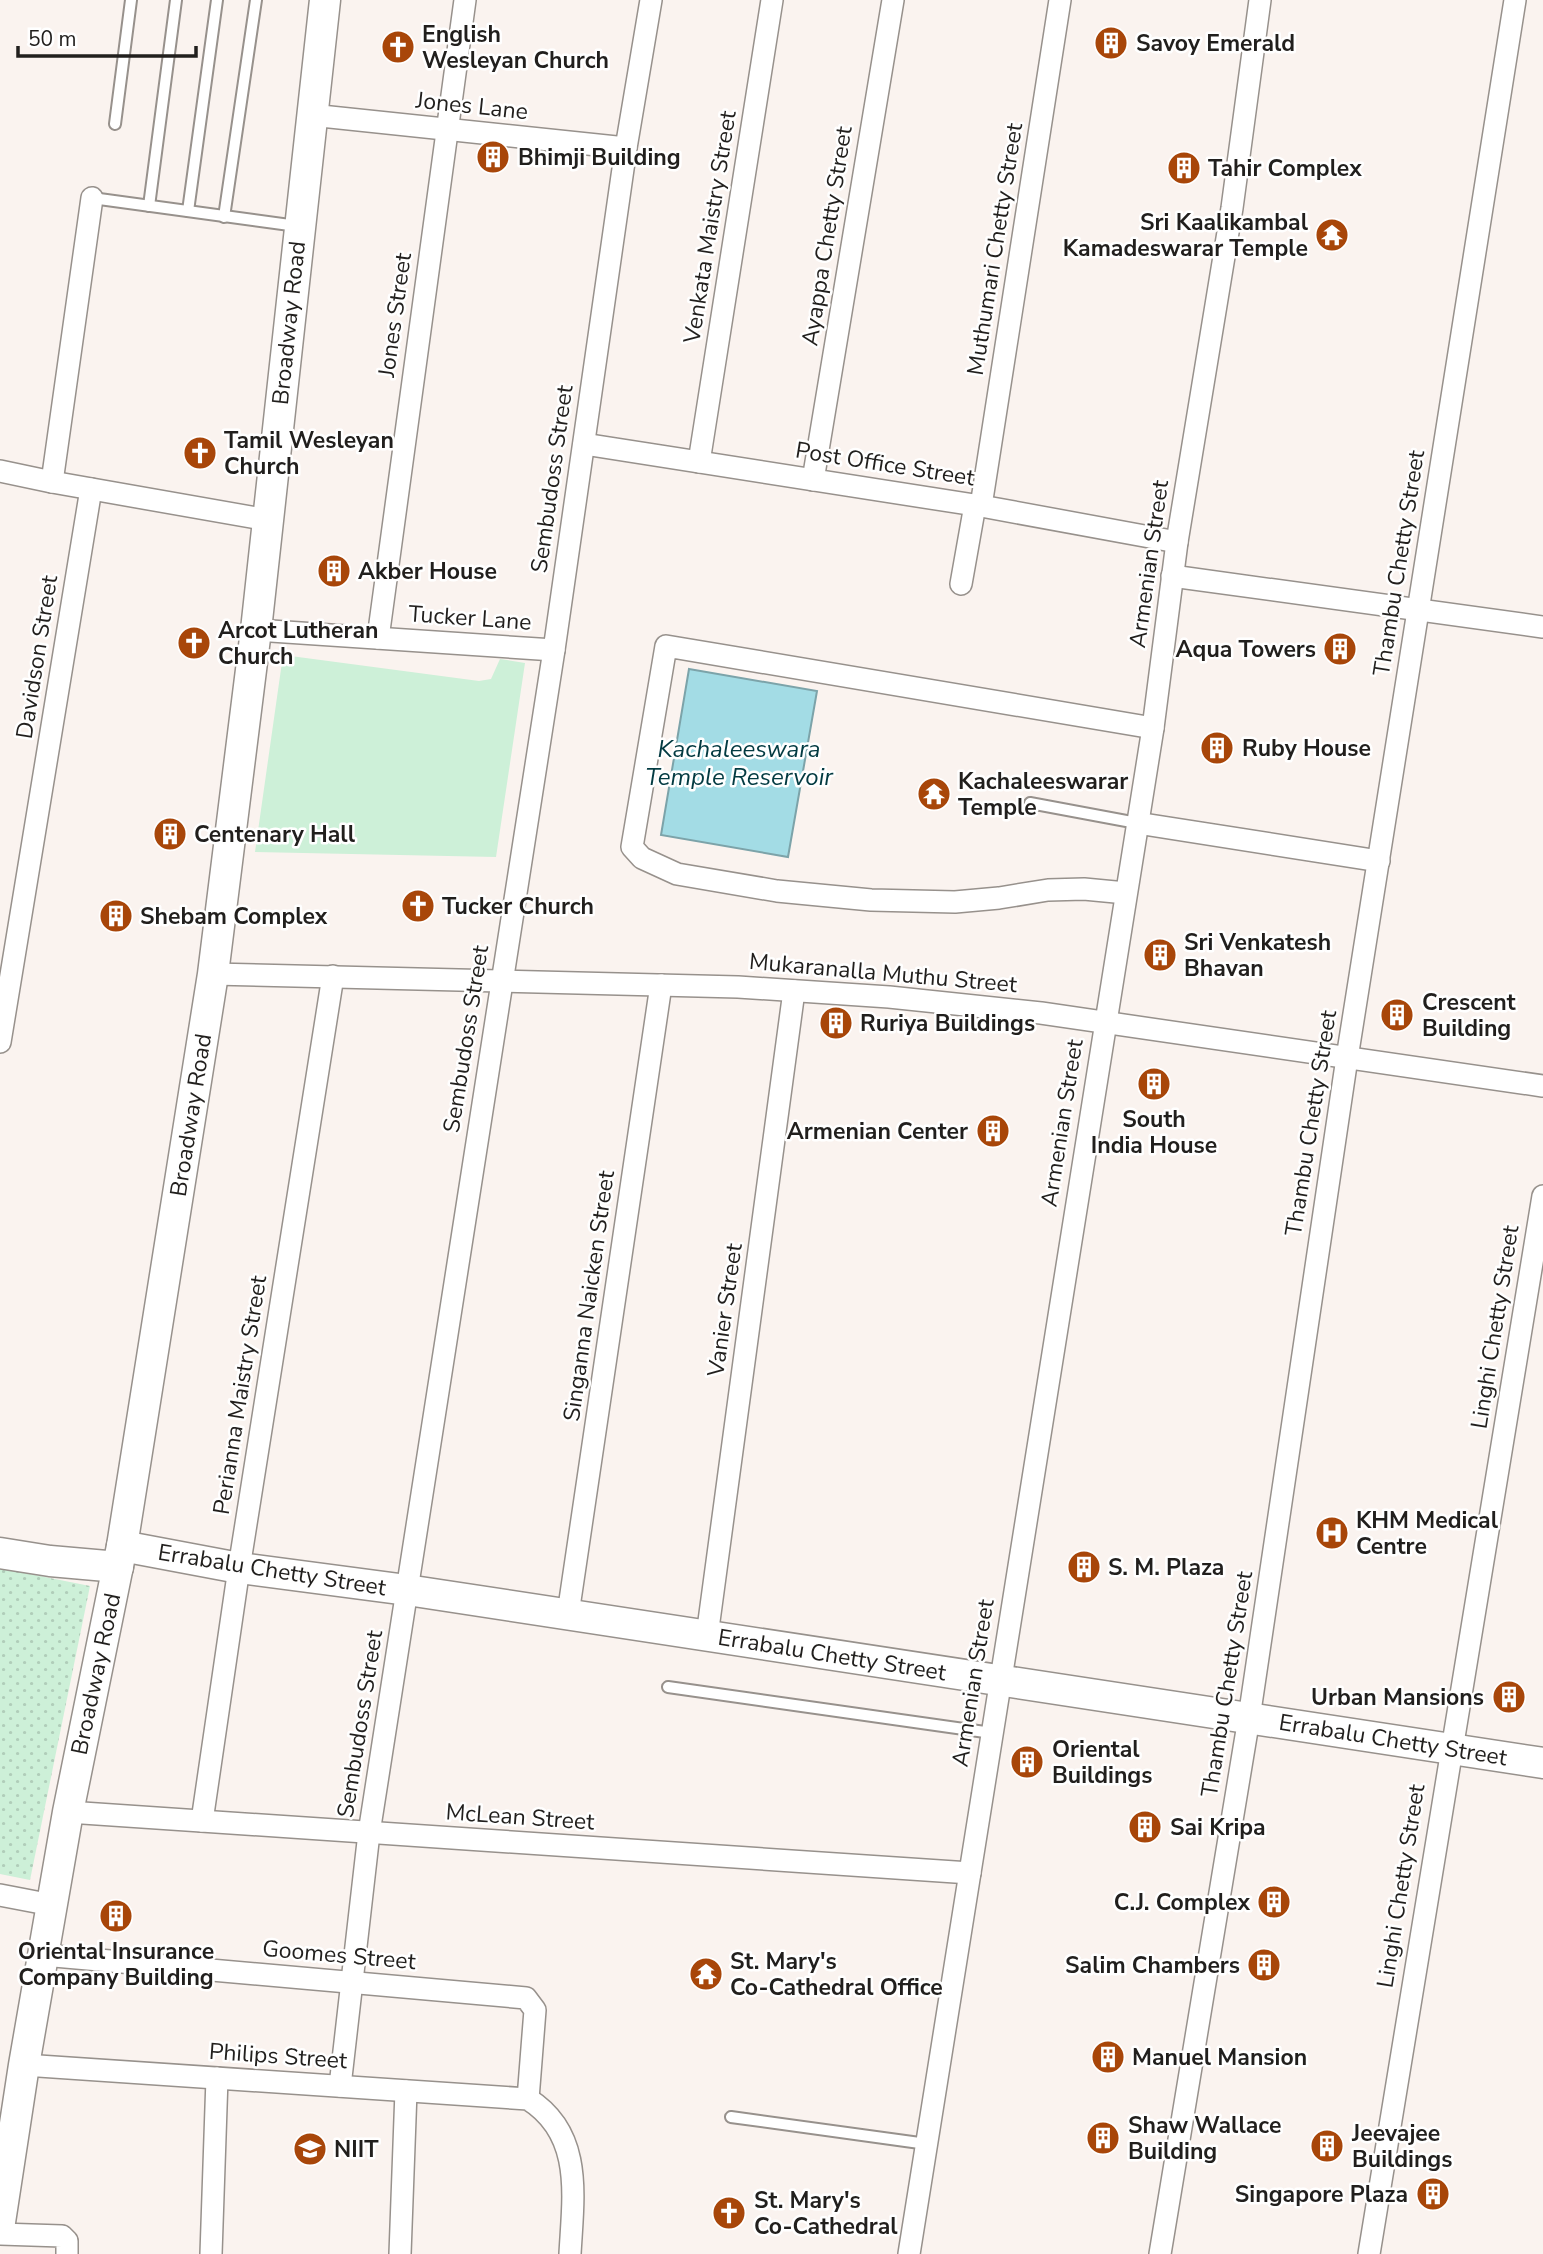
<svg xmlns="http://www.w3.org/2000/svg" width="1543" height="2254" font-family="'Nunito Sans',sans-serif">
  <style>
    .grass { fill: #cdf0d8 }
    .park { fill: url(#park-dots) }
    .water { fill: #a3dce5; stroke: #7ca3a9; stroke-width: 2 }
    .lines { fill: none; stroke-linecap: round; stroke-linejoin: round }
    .lane-casing { stroke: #97918c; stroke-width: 14 }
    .street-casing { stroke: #97918c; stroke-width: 24 }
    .secondary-casing { stroke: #97918c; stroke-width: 33 }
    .lane { stroke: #fff; stroke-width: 10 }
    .street { stroke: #fff; stroke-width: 21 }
    .secondary { stroke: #fff; stroke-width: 30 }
    .labels { text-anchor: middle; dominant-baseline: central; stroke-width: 5; stroke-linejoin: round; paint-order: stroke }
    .poi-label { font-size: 23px; font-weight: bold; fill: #211f1d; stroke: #fff; text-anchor: start }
    .street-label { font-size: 23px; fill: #211f1d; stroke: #fff }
    .water-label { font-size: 24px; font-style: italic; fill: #023a41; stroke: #fff }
  </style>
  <defs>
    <pattern id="park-dots" width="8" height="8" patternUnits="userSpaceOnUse" patternTransform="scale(1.75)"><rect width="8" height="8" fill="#cdf0d8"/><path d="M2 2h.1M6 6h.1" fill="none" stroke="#b0cdb9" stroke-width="1.8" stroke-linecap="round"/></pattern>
  </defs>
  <rect width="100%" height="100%" fill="#faf3ef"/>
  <path class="grass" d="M 283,655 L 479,681 L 491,679 L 500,659 L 525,663 L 496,857 L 255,852 Z"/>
  <path class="park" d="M 0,1568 L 90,1586 L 30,1880 L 0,1874 Z"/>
  <path class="water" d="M 689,669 L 817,691 L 788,857 L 661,835 Z"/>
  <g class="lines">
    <defs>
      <g id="lane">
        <path d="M 115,124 L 131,0"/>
        <path d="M 92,198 L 297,226"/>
        <path d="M 149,206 L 176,0"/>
        <path d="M 188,211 L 217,0"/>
        <path d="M 224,217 L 256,0"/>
        <path d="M 1030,803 L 1137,823"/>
        <path d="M 668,1687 L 992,1733"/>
        <path d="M 731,2117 L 927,2144"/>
      </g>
      <g id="street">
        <path d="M 311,115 L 626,148"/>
        <path d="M 584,444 L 981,506 L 1177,542"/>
        <path d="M 699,462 L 772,0"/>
        <path d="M 0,471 L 52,482 L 268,520"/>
        <path d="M 813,480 L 893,0"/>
        <path d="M 52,482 L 92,198"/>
        <path d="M 981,506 L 1060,0"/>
        <path d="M 1172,576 L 1543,627"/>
        <path d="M 961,584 L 975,505"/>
        <path d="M 256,630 L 554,650"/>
        <path d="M 378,638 L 465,0"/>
        <path d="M 1137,823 L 1379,861"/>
        <path d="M 1126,893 L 1084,889 L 1048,890 L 999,898 L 955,902 L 871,900 L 777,891 L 677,874 L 642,858 L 632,847 L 666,646 L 1153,728"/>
        <path d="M 213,974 L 738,987 L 889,997 L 1041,1013 L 1543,1086"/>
        <path d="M 0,1042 L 91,489"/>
        <path d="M 568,1614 L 661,985"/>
        <path d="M 707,1636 L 794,991"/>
        <path d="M 68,1812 L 970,1873"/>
        <path d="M 202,1821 L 239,1568 L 333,976"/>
        <path d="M 0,1895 L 52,1905"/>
        <path d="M 43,1955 L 526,1998 L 535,2010 L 528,2099"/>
        <path d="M 24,2065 L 528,2099 C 584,2134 573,2197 570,2254"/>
        <path d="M 340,2086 L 369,1833 L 554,650 L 626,148 L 651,0"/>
        <path d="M 0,2234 L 62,2236 L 67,2241 L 67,2254"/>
        <path d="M 211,2254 L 217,2078"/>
        <path d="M 400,2254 L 406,2091"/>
        <path d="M 909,2254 L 1153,728 L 1177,542 L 1232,208 L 1260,0"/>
        <path d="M 1160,2254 L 1249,1718 L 1347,1058 L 1515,0"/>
        <path d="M 1369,2254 L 1543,1196"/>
      </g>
      <g id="secondary">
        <path d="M 122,1546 L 239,1568 L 407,1590 L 1543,1763"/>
        <path d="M 0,1553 L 50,1561 L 118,1567"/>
        <path d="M 0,2222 L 24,2065 L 68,1812 L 122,1546 L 213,974 L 256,630 L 325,0"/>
      </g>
    </defs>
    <use href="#lane" class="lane-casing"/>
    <use href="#street" class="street-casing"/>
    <use href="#secondary" class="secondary-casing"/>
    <use href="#lane" class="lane"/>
    <use href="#street" class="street"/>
    <use href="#secondary" class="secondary"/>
  </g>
  <defs>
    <symbol id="building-disc" viewBox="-11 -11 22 22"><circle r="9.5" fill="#a84609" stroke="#fff"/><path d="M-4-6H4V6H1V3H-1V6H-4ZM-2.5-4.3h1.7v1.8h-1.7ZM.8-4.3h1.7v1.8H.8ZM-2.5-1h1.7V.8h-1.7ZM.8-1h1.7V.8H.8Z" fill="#fff"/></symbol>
    <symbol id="church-disc" viewBox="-11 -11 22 22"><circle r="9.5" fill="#a84609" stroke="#fff"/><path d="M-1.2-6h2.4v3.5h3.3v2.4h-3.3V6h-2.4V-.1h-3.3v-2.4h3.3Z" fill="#fff"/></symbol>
    <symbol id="temple-disc" viewBox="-11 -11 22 22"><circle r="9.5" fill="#a84609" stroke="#fff"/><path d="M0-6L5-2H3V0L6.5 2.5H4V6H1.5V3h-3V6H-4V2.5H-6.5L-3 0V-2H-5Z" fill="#fff"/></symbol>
    <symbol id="hospital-disc" viewBox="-11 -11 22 22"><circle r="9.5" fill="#a84609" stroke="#fff"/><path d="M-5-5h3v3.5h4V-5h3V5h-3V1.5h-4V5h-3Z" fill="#fff"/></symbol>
    <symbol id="university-disc" viewBox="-11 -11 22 22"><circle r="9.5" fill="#a84609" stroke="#fff"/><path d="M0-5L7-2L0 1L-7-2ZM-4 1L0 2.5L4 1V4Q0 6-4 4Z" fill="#fff"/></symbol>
  </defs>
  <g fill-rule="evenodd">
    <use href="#building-disc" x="1092" y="24" width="38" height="38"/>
    <use href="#church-disc" x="379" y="28" width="38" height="38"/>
    <use href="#building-disc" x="474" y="138" width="38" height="38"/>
    <use href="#building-disc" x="1165" y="149" width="38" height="38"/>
    <use href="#temple-disc" x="1313" y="216" width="38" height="38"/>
    <use href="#church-disc" x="181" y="434" width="38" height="38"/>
    <use href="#building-disc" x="315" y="552" width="38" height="38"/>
    <use href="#church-disc" x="175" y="624" width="38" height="38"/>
    <use href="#building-disc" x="1321" y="630" width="38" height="38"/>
    <use href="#building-disc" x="1198" y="729" width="38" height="38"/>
    <use href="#temple-disc" x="915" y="775" width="38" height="38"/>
    <use href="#building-disc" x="151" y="815" width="38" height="38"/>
    <use href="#church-disc" x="399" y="887" width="38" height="38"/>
    <use href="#building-disc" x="97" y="897" width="38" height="38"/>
    <use href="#building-disc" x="1141" y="936" width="38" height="38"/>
    <use href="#building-disc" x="1378" y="996" width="38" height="38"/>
    <use href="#building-disc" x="817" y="1004" width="38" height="38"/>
    <use href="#building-disc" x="1135" y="1065" width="38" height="38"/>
    <use href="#building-disc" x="974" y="1112" width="38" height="38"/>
    <use href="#hospital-disc" x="1313" y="1514" width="38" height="38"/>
    <use href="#building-disc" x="1065" y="1548" width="38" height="38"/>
    <use href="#building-disc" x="1490" y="1678" width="38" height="38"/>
    <use href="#building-disc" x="1008" y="1743" width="38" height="38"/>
    <use href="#building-disc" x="1126" y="1808" width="38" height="38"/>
    <use href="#building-disc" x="1255" y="1883" width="38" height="38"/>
    <use href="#building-disc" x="97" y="1897" width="38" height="38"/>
    <use href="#building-disc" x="1245" y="1946" width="38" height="38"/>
    <use href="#temple-disc" x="687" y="1955" width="38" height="38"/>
    <use href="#building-disc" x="1089" y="2038" width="38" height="38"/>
    <use href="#building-disc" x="1084" y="2119" width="38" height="38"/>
    <use href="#building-disc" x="1308" y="2127" width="38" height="38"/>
    <use href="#university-disc" x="291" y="2130" width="38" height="38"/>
    <use href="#building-disc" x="1414" y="2175" width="38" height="38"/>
    <use href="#church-disc" x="710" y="2194" width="38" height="38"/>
  </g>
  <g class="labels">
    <g class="poi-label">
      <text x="422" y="34">English<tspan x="422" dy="26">Wesleyan Church</tspan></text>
      <text x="1136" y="43">Savoy Emerald</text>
      <text x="518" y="157">Bhimji Building</text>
      <text x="1208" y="168">Tahir Complex</text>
      <text x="1308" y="222" text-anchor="end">Sri Kaalikambal<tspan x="1308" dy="26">Kamadeswarar Temple</tspan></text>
      <text x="224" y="440">Tamil Wesleyan<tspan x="224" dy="26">Church</tspan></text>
      <text x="358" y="571">Akber House</text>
      <text x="218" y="630">Arcot Lutheran<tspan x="218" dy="26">Church</tspan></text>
      <text x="1316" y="649" text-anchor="end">Aqua Towers</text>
      <text x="1242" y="748">Ruby House</text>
      <text x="958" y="781">Kachaleeswarar<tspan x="958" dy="26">Temple</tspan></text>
      <text x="194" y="834">Centenary Hall</text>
      <text x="442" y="906">Tucker Church</text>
      <text x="140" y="916">Shebam Complex</text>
      <text x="1184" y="942">Sri Venkatesh<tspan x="1184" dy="26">Bhavan</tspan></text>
      <text x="1422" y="1002">Crescent<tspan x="1422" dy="26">Building</tspan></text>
      <text x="860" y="1023">Ruriya Buildings</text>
      <text x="1154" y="1119" text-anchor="middle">South<tspan x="1154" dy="26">India House</tspan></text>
      <text x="968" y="1131" text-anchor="end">Armenian Center</text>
      <text x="1356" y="1520">KHM Medical<tspan x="1356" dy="26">Centre</tspan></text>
      <text x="1108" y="1567">S. M. Plaza</text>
      <text x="1484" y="1697" text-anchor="end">Urban Mansions</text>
      <text x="1052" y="1749">Oriental<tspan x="1052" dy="26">Buildings</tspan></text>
      <text x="1170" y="1827">Sai Kripa</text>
      <text x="1250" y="1902" text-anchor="end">C.J. Complex</text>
      <text x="116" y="1951" text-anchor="middle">Oriental Insurance<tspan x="116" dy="26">Company Building</tspan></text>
      <text x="730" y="1961">St. Mary's<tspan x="730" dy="26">Co-Cathedral Office</tspan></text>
      <text x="1240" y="1965" text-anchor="end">Salim Chambers</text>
      <text x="1132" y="2057">Manuel Mansion</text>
      <text x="1128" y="2125">Shaw Wallace<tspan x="1128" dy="26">Building</tspan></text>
      <text x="1352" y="2133">Jeevajee<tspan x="1352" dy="26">Buildings</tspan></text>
      <text x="334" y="2149">NIIT</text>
      <text x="1408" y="2194" text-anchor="end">Singapore Plaza</text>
      <text x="754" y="2200">St. Mary's<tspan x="754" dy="26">Co-Cathedral</tspan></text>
    </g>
    <g class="street-label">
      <text transform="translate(472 106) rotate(6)">Jones Lane</text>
      <text transform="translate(710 227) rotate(-81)">Venkata Maistry Street</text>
      <text transform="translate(827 236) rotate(-81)">Ayappa Chetty Street</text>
      <text transform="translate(995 249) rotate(-81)">Muthumari Chetty Street</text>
      <text transform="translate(395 315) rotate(-82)">Jones Street</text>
      <text transform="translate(289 323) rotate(-84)">Broadway Road</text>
      <text transform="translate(885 464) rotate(9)">Post Office Street</text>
      <text transform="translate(552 479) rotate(-82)">Sembudoss Street</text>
      <text transform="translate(1399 563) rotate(-81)">Thambu Chetty Street</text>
      <text transform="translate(1149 564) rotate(-82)">Armenian Street</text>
      <text transform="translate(470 618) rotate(4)">Tucker Lane</text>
      <text transform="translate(37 657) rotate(-81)">Davidson Street</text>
      <text transform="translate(883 973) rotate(5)">Mukaranalla Muthu Street</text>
      <text transform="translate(466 1039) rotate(-81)">Sembudoss Street</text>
      <text transform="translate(191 1115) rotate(-81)">Broadway Road</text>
      <text transform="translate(1062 1123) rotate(-81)">Armenian Street</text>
      <text transform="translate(1311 1123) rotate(-81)">Thambu Chetty Street</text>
      <text transform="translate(589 1296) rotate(-82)">Singanna Naicken Street</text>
      <text transform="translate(725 1310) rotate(-82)">Vanier Street</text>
      <text transform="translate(1495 1327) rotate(-81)">Linghi Chetty Street</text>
      <text transform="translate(240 1395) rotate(-81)">Perianna Maistry Street</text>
      <text transform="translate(272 1570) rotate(9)">Errabalu Chetty Street</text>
      <text transform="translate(832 1655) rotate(9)">Errabalu Chetty Street</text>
      <text transform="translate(96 1674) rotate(-78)">Broadway Road</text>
      <text transform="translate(973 1683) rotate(-81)">Armenian Street</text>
      <text transform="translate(1227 1684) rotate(-81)">Thambu Chetty Street</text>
      <text transform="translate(360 1724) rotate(-81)">Sembudoss Street</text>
      <text transform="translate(1393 1740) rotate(9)">Errabalu Chetty Street</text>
      <text transform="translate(520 1817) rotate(4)">McLean Street</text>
      <text transform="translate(1401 1886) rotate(-81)">Linghi Chetty Street</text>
      <text transform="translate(339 1955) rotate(5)">Goomes Street</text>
      <text transform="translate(278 2056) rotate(4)">Philips Street</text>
    </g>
    <g class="water-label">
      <text x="739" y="749">Kachaleeswara<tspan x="739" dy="28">Temple Reservoir</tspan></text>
    </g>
  </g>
  <path d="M18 46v10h178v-10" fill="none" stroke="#211f1d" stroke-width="3.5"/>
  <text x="28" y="46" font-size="21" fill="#211f1d" stroke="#ffffff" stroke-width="5" paint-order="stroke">50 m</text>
</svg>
